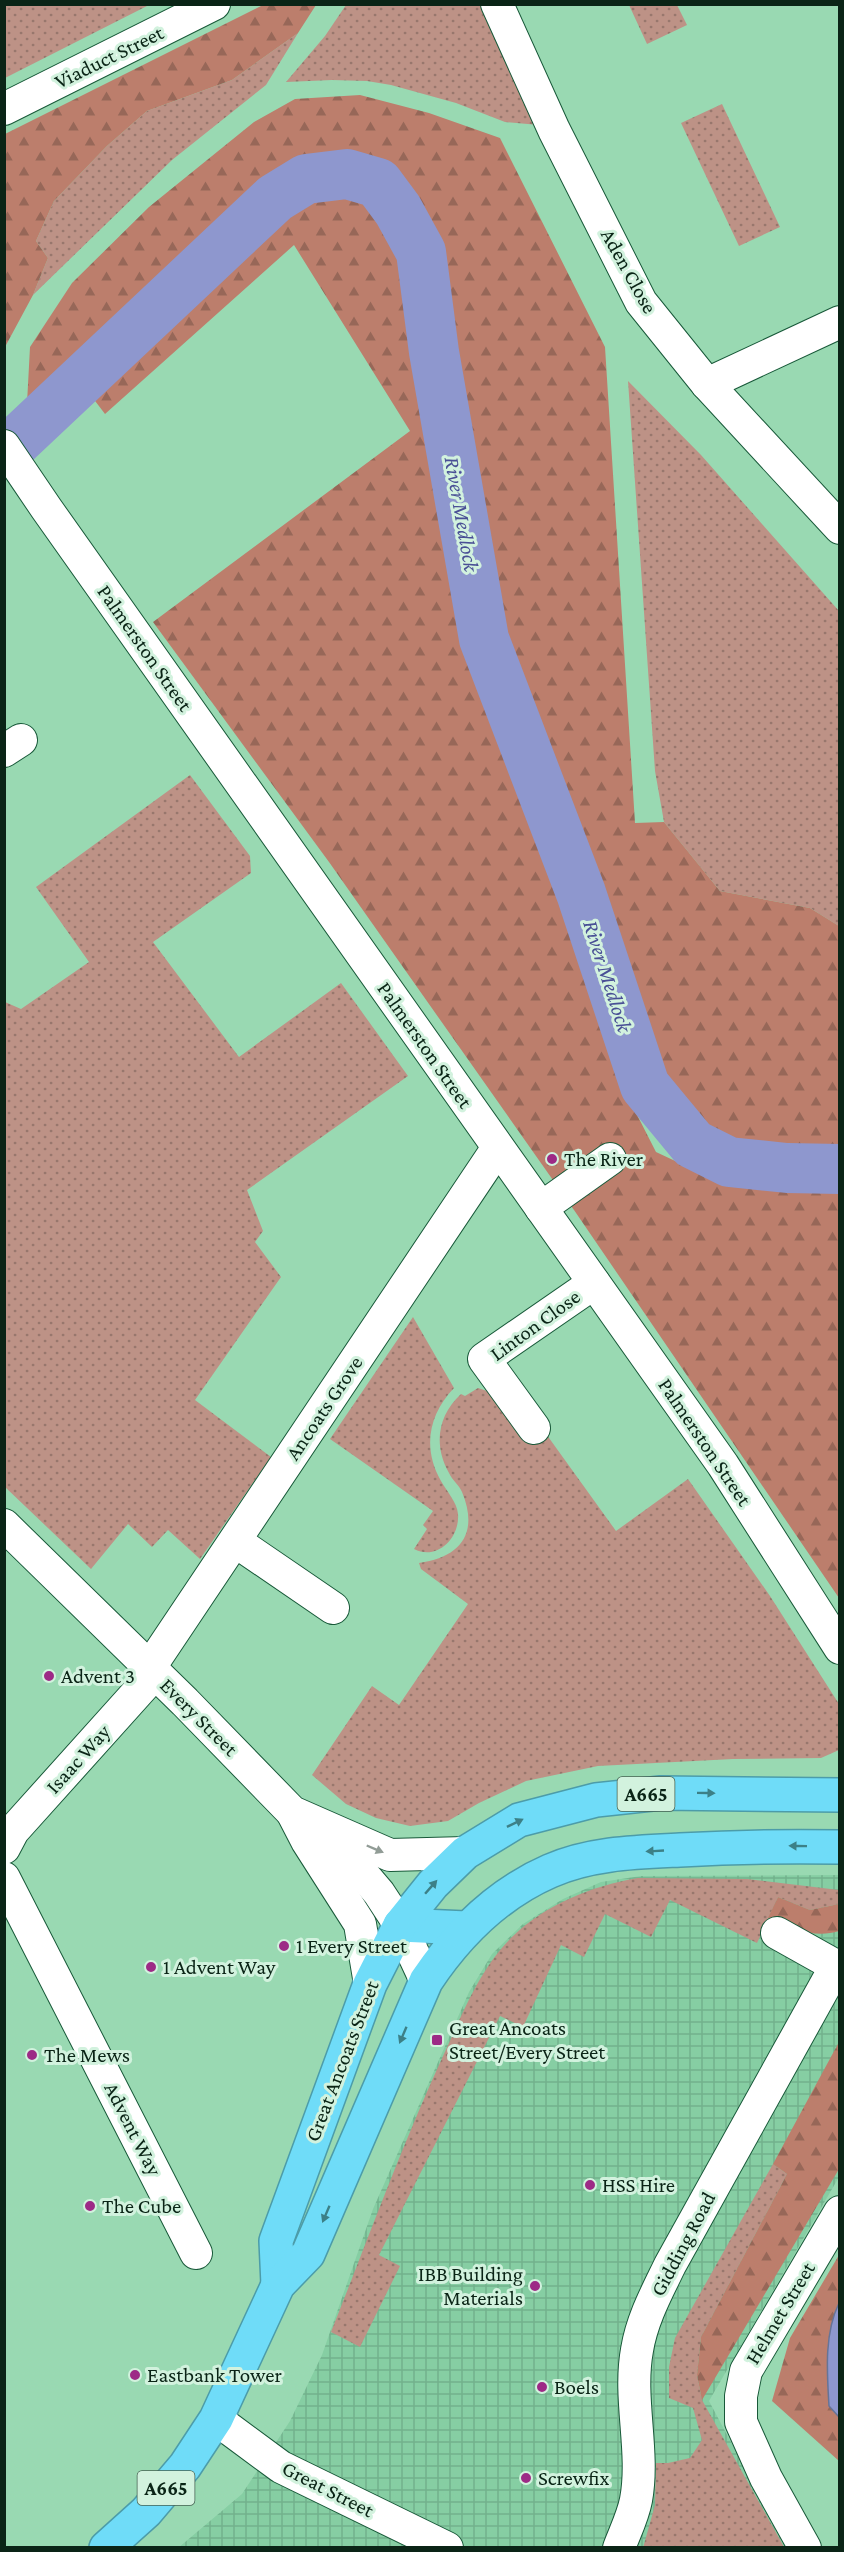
<svg xmlns="http://www.w3.org/2000/svg" width="844" height="2552" font-family="'Crimson Pro',serif">
  <style>
    .industrial { fill: url(#industrial-grid) }
    .grass { fill: url(#grass-dots) }
    .forest { fill: url(#forest-firs) }
    .water { fill: #8e97ce; stroke: #667497; stroke-width: 1.5 }
    .lines { fill: none; stroke-linecap: round; stroke-linejoin: round }
    .river { stroke: #8e97ce; stroke-width: 50 }
    .minor-casing { stroke: #185939; stroke-width: 34 }
    .highway-casing { stroke: #4c9ca9; stroke-width: 36 }
    .minor { stroke: #fff; stroke-width: 32 }
    .highway { stroke: #6fdcf8; stroke-width: 33 }
    .oneway { fill: #3c8087 }
    .oneway2 { fill: #919c96 }
    .poi-dot { fill: #9d2a86; stroke: #d2f2de; stroke-width: 2 }
    .labels { text-anchor: middle; dominant-baseline: central; stroke-width: 6; stroke-linejoin: round; paint-order: stroke }
    .shield { fill: #d2f2de; stroke: #466252; stroke-width: 1.5 }
    .shield-label { font-size: 20px; font-weight: bold; fill: #0a2416 }
    .street-label { font-size: 21px; fill: #0a2416; stroke: #d2f2de }
    .poi-label { font-size: 21px; fill: #0a2416; stroke: #d2f2de; text-anchor: start }
    .water-label { font-size: 22px; font-style: italic; fill: #494f95; stroke: #d2f2de }
  </style>
  <defs>
    <pattern id="industrial-grid" width="8" height="8" patternUnits="userSpaceOnUse" patternTransform="scale(1.5)"><rect width="8" height="8" fill="#86cea3"/><path d="M0 4h8M4 0v8" fill="none" stroke="#72b18c"/></pattern>
    <pattern id="grass-dots" width="8" height="8" patternUnits="userSpaceOnUse" patternTransform="scale(1.5)"><rect width="8" height="8" fill="#bd9286"/><path d="M2 2h.1M6 6h.1" fill="none" stroke="#98776d" stroke-width="1.8" stroke-linecap="round"/></pattern>
    <pattern id="forest-firs" width="22" height="20" patternUnits="userSpaceOnUse" patternTransform="scale(1.5)"><rect width="22" height="20" fill="#bc7e6c"/><path d="M5 1l3.5 6h-7zM16 11l3.5 6h-7z" fill="#976758"/></pattern>
  </defs>
  <rect width="100%" height="100%" fill="#99d9b2"/>
  <path class="industrial" d="M 839,1875 L 839,2177 L 709,2401 L 787,2547 L 178,2548 L 242,2494 L 290,2421 L 322,2355 L 373,2209 L 469,1992 L 492,1954 L 523,1924 L 563,1899 L 601,1882 L 641,1876 Z"/>
  <g class="grass">
    <path d="M 5,4 L 149,4 L 149,5 L 5,78 Z"/>
    <path d="M 346,5 L 481,5 L 539,125 L 505,122 L 456,103 L 391,85 L 367,81 L 332,80 L 286,82 L 325,36 Z"/>
    <path d="M 629,5 L 677,5 L 687,25 L 647,44 Z"/>
    <path d="M 298,33 L 266,85 L 172,160 L 33,295 L 48,258 L 36,241 L 54,201 L 107,146 L 147,111 L 232,80 Z"/>
    <path d="M 722,104 L 780,227 L 739,246 L 681,123 Z"/>
    <path d="M 628,381 L 701,455 L 839,611 L 839,926 L 810,908 L 720,891 L 664,822 L 655,771 Z"/>
    <path d="M 190,775 L 250,856 L 251,873 L 153,942 L 239,1057 L 341,983 L 408,1076 L 247,1190 L 263,1231 L 255,1242 L 281,1277 L 195,1400 L 271,1457 L 200,1559 L 168,1530 L 152,1547 L 128,1524 L 91,1569 L 5,1487 L 5,1002 L 21,1009 L 89,962 L 36,887 Z"/>
    <path d="M 413,1317 L 454,1388 C 429,1414 422,1448 441,1481 C 447,1492 457,1502 458,1514 C 460,1538 437,1561 414,1549 L 427,1529 L 423,1525 L 433,1511 L 330,1439 Z"/>
    <path d="M 478,1388 L 490,1392 L 527,1442 L 544,1431 L 616,1531 L 688,1479 L 770,1596 L 839,1704 L 839,1750 L 821,1758 L 733,1759 L 598,1766 L 526,1781 L 479,1803 L 448,1821 L 410,1826 L 376,1818 L 346,1804 L 312,1775 L 372,1686 L 399,1705 L 468,1604 L 421,1569 L 419,1563 C 461,1557 479,1533 462,1492 C 459,1485 452,1480 449,1473 C 433,1445 438,1415 461,1394 L 465,1396 Z"/>
    <path d="M 638,1878 L 747,1879 L 839,1890 L 839,1904 L 810,1910 L 778,1897 L 757,1943 L 670,1900 L 651,1937 L 605,1914 L 584,1957 L 561,1945 L 523,2027 L 500,2016 L 379,2255 L 400,2266 L 360,2347 L 331,2332 C 368,2239 402,2145 444,2054 C 463,2013 479,1970 512,1937 C 546,1904 592,1886 638,1878 Z"/>
    <path d="M 773,2164 L 787,2174 L 701,2337 L 697,2375 L 702,2400 L 784,2547 L 643,2548 L 655,2505 L 656,2463 L 668,2463 L 690,2458 L 702,2440 L 693,2408 L 669,2398 L 669,2367 L 675,2338 Z"/>
  </g>
  <g class="forest">
    <path d="M 263,5 L 316,5 L 298,33 L 232,80 L 147,111 L 107,146 L 54,201 L 36,241 L 48,258 L 33,295 L 5,347 L 5,134 Z"/>
    <path d="M 360,95 L 429,113 L 500,138 L 605,347 L 635,823 L 664,822 L 720,891 L 810,908 L 839,926 L 839,1163 L 769,1157 L 700,1126 L 658,1061 L 503,633 L 435,253 L 387,171 L 321,165 L 251,199 L 233,238 L 119,329 L 26,422 L 30,347 L 72,283 L 149,207 L 254,122 L 295,99 Z"/>
    <path d="M 349,188 L 369,201 L 387,223 L 405,255 L 423,372 L 478,642 L 570,904 L 630,1101 L 656,1152 L 718,1181 L 839,1192 L 839,1598 L 574,1210 L 329,862 L 153,622 L 410,431 L 294,245 L 105,414 L 86,389 L 273,215 L 313,194 Z"/>
    <path d="M 778,1897 L 810,1910 L 839,1904 L 839,1931 C 814,1939 792,1928 768,1918 Z"/>
    <path d="M 839,2042 L 839,2169 L 702,2400 L 697,2375 L 701,2337 L 787,2174 L 773,2164 Z"/>
    <path d="M 839,2255 L 839,2303 L 835,2312 L 827,2358 L 829,2406 L 839,2417 L 839,2461 L 772,2401 L 790,2338 Z"/>
  </g>
  <path class="water" d="M 839,2303 L 839,2417 L 829,2406 C 827,2372 824,2334 839,2303 Z"/>
  <g class="lines">
    <path class="river" d="M 4,453 L 275,198 L 306,179 L 347,174 L 378,183 L 398,210 L 421,252 L 434,352 L 484,639 L 581,893 L 645,1086 L 693,1144 L 729,1162 L 787,1168 L 840,1169"/>
    <defs>
      <g id="minor">
        <path d="M 497,4 L 554,130 L 641,302 L 707,384 L 840,528"/>
        <path d="M 4,109 L 214,4"/>
        <path d="M 707,384 L 840,322"/>
        <path d="M 4,446 L 46,508 L 723,1465 L 840,1648"/>
        <path d="M 4,751 L 21,740"/>
        <path d="M 541,1208 L 610,1159"/>
        <path d="M 534,1428 L 484,1359 L 594,1283"/>
        <path d="M 4,1525 L 185,1702 L 292,1812 L 390,1855 L 465,1853"/>
        <path d="M 235,1541 L 333,1608"/>
        <path d="M 150,1667 L 497,1149"/>
        <path d="M 292,1812 L 307,1841 L 360,1924 L 370,1984"/>
        <path d="M 328,1833 L 379,1893 L 400,1925 L 426,1981"/>
        <path d="M 4,1848 L 13,1831 L 155,1673"/>
        <path d="M 4,1878 L 196,2253"/>
        <path d="M 216,2419 L 281,2467 L 447,2548"/>
        <path d="M 619,2548 C 625,2532 633,2516 636,2500 C 645,2451 628,2399 637,2350 C 642,2319 657,2292 670,2265 L 836,1966 L 777,1933"/>
        <path d="M 805,2548 L 766,2478 L 741,2422 L 741,2396 L 746,2371 L 840,2212"/>
      </g>
      <g id="highway">
        <path d="M 400,1925 L 466,1928"/>
        <path d="M 278,2285 L 276,2241 L 370,1984 L 400,1925 L 433,1884 L 465,1853 L 519,1820 L 596,1800 L 661,1793 L 840,1795"/>
        <path d="M 106,2548 L 146,2512 L 185,2466 L 216,2419 L 278,2285 L 308,2254 L 426,1981 C 458,1933 497,1894 550,1871 C 590,1853 637,1852 680,1850 C 733,1847 786,1846 840,1847"/>
      </g>
    </defs>
    <use href="#minor" class="minor-casing"/>
    <use href="#highway" class="highway-casing"/>
    <use href="#minor" class="minor"/>
    <use href="#highway" class="highway"/>
  </g>
  <defs><path id="oneway-solid" d="M-6-.8H1V-3.2L6.5 0L1 3.2V.8H-6Z" transform="scale(1.5)"/></defs>
  <g class="oneway">
    <use href="#oneway-solid" transform="translate(706 1793) rotate(1)"/>
    <use href="#oneway-solid" transform="translate(515 1823) rotate(-26)"/>
    <use href="#oneway-solid" transform="translate(798 1846) rotate(-179)"/>
    <use href="#oneway-solid" transform="translate(655 1851) rotate(177)"/>
    <use href="#oneway-solid" transform="translate(431 1887) rotate(-49)"/>
    <use href="#oneway-solid" transform="translate(403 2035) rotate(113)"/>
    <use href="#oneway-solid" transform="translate(326 2214) rotate(113)"/>
  </g>
  <use class="oneway2" href="#oneway-solid" transform="translate(375 1849) rotate(23)"/>
  <g class="poi-dot">
    <circle cx="552" cy="1159" r="6"/>
    <circle cx="49" cy="1676" r="6"/>
    <circle cx="284" cy="1946" r="6"/>
    <circle cx="151" cy="1967" r="6"/>
    <rect x="431" y="2034" width="12" height="12" rx="3"/>
    <circle cx="32" cy="2055" r="6"/>
    <circle cx="590" cy="2185" r="6"/>
    <circle cx="90" cy="2206" r="6"/>
    <circle cx="535" cy="2286" r="6"/>
    <circle cx="135" cy="2375" r="6"/>
    <circle cx="542" cy="2387" r="6"/>
    <circle cx="526" cy="2478" r="6"/>
  </g>
  <g class="labels">
    <g class="shield">
      <rect x="617.5" y="1777" width="57" height="34" rx="4.5"/>
      <rect x="137.5" y="2471" width="57" height="34" rx="4.5"/>
    </g>
    <g class="shield-label">
      <text x="646" y="1794">A665</text>
      <text x="166" y="2488">A665</text>
    </g>
    <g class="street-label">
      <text transform="translate(109 57) rotate(-26)">Viaduct Street</text>
      <text transform="translate(629 271) rotate(61)">Aden Close</text>
      <text transform="translate(145 648) rotate(55)">Palmerston Street</text>
      <text transform="translate(425 1045) rotate(55)">Palmerston Street</text>
      <text transform="translate(535 1325) rotate(-36)">Linton Close</text>
      <text transform="translate(324 1408) rotate(-56)">Ancoats Grove</text>
      <text transform="translate(705 1442) rotate(56)">Palmerston Street</text>
      <text transform="translate(199 1717) rotate(45)">Every Street</text>
      <text transform="translate(78 1759) rotate(-48)">Isaac Way</text>
      <text transform="translate(342 2061) rotate(-69)">Great Ancoats Street</text>
      <text transform="translate(133 2129) rotate(63)">Advent Way</text>
      <text transform="translate(683 2244) rotate(-62)">Gidding Road</text>
      <text transform="translate(780 2313) rotate(-59)">Helmet Street</text>
      <text transform="translate(328 2489) rotate(27)">Great Street</text>
    </g>
    <g class="poi-label">
      <text x="564" y="1159">The River</text>
      <text x="61" y="1676">Advent 3</text>
      <text x="296" y="1946">1 Every Street</text>
      <text x="163" y="1967">1 Advent Way</text>
      <text x="449" y="2028">Great Ancoats<tspan x="449" dy="24">Street/Every Street</tspan></text>
      <text x="44" y="2055">The Mews</text>
      <text x="602" y="2185">HSS Hire</text>
      <text x="102" y="2206">The Cube</text>
      <text x="523" y="2274" text-anchor="end">IBB Building<tspan x="523" dy="24">Materials</tspan></text>
      <text x="147" y="2375">Eastbank Tower</text>
      <text x="554" y="2387">Boels</text>
      <text x="538" y="2478">Screwfix</text>
    </g>
    <g class="water-label">
      <text transform="translate(462 514) rotate(80)">River Medlock</text>
      <text transform="translate(608 976) rotate(72)">River Medlock</text>
    </g>
  </g>
  <rect width="844" height="2552" fill="none" stroke="#0a2416" stroke-width="12"/>
</svg>
